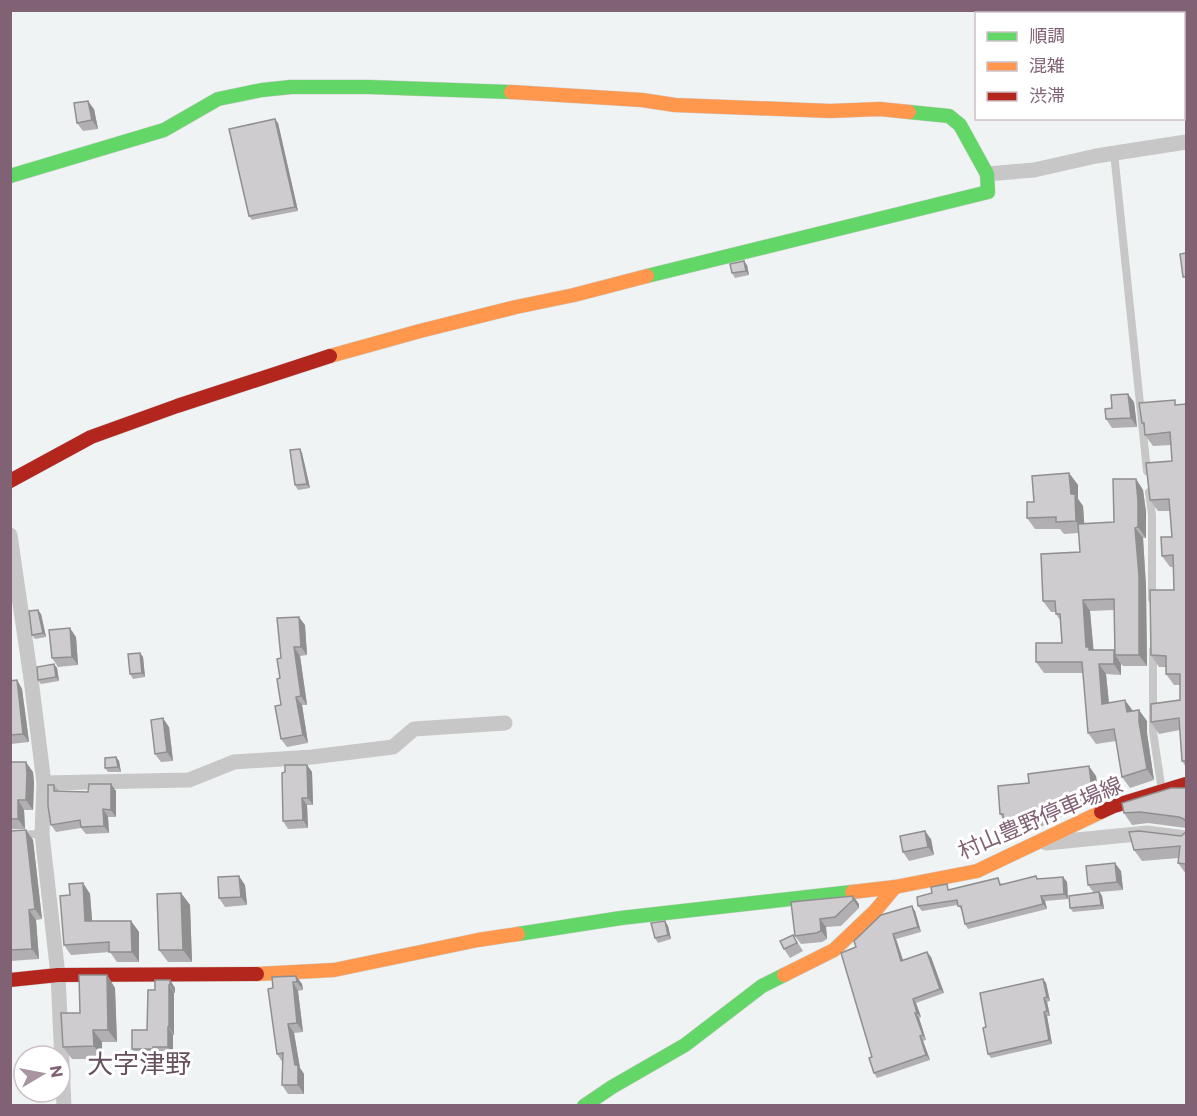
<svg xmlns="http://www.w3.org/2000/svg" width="1197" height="1116" font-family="Commissioner,'Noto Sans JP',sans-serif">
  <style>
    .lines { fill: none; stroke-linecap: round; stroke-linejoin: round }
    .fast-casing { stroke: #d1d0d1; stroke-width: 15 }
    .slow-casing { stroke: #d1d0d1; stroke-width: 15 }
    .jam-casing { stroke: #d1d0d1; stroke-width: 15 }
    .lane { stroke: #c8c7c8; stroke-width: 8 }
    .street { stroke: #c8c7c8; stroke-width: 15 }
    .fast { stroke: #63d668; stroke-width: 14 }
    .slow { stroke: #ff974d; stroke-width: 14 }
    .jam { stroke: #b3261e; stroke-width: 14 }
    .wall { fill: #b1afb1; fill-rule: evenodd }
    .shaded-wall { fill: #908f90 }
    .building { fill: #ceccce; stroke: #908f90; stroke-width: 1.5 }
    .labels { text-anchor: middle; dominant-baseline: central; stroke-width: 6; stroke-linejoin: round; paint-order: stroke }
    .street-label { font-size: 22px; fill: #816275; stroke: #fff }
    .quarter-label { font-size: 26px; fill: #66505e; stroke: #fff }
  </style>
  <rect width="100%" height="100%" fill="#f0f3f3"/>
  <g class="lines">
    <defs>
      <g id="fast">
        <path d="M 10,176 L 164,130 L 218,99 L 262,90 L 291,87 L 369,87 L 511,92"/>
        <path d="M 647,276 L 988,192 L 987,174 L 960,125 L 949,116 L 909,112"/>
        <path d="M 518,934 L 621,918 L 852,892"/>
        <path d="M 584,1106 L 612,1087 L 685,1045 L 762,986 L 784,975"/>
      </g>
      <g id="slow">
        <path d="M 511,92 L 642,100 L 675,105 L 830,111 L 880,109 L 909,112"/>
        <path d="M 330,356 L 420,331 L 516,307 L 574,295 L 647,276"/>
        <path d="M 852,892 L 895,887 L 977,871 L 1101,812"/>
        <path d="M 257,974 L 334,970 L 478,940 L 518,934"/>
        <path d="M 784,975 L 834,950 L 875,911 L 895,887"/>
      </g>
      <g id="jam">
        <path d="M 10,481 L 91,437 L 177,406 L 330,356"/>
        <path d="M 1101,812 L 1114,806 L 1186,784"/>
        <path d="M 10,980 L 58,975 L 257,974"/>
      </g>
    </defs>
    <use href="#fast" class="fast-casing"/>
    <use href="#slow" class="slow-casing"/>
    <use href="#jam" class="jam-casing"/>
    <g class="lane">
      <path d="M 1114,153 L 1147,471"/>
      <path d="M 1149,492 L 1152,515 L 1152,599"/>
      <path d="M 1153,650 L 1153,732 L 1162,791"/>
      <path d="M 10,835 L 42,834"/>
    </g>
    <g class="street">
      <path d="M 987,174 L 1034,170 L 1096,156 L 1186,142"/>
      <path d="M 10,535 L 31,679 L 44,783 L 42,834 L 58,975 L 64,1106"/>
      <path d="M 44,783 L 189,780 L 234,762 L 312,757 L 393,747 L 414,729 L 505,723"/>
      <path d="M 1046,843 L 1147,833 L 1186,838"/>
    </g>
    <use href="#fast" class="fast"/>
    <use href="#slow" class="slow"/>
    <use href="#jam" class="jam"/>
  </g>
  <g class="wall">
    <path d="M 94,109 L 98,129 L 83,131 L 77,123 Z"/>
    <path d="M 278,123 L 298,211 L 252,220 L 249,216 Z"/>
    <path d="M 747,265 L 749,275 L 735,278 L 732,273 Z"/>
    <path d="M 1134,402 L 1137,427 L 1112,428 L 1106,419 L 1112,408 Z"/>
    <path d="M 1178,404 L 1186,404 L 1186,767 L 1182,761 L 1180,730 L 1159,734 L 1151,722 L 1180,700 L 1180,685 L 1174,685 L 1166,674 L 1166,667 L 1159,667 L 1151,655 L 1174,590 L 1173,567 L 1170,567 L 1162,556 L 1172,537 L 1170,511 L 1158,511 L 1150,500 L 1172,461 L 1171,445 L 1153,446 L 1145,435 L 1144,427 L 1142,423 Z"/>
    <path d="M 302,453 L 310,488 L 298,490 L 295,485 Z"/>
    <path d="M 1069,473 L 1078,485 L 1078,499 L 1083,506 L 1084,524 L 1114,522 L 1136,479 L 1143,490 L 1146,512 L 1146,538 L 1143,538 L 1146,587 L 1147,666 L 1123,666 L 1121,664 L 1121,675 L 1106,674 L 1109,703 L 1133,711 L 1147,721 L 1147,733 L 1154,780 L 1130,788 L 1122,777 L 1116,741 L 1096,744 L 1088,733 L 1083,673 L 1044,673 L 1036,662 L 1062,643 L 1060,620 L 1056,614 L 1056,612 L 1051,612 L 1043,601 L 1080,552 L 1079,533 L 1064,534 L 1060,529 L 1035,529 L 1027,518 L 1034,502 ZM 1114,610 L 1115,652 L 1093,650 L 1090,611 Z"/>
    <path d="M 41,614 L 46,637 L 35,639 L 32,635 Z"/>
    <path d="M 305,625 L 307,655 L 300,656 L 307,705 L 302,705 L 308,743 L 287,747 L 281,739 L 280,678 Z"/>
    <path d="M 76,637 L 78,665 L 58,667 L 52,658 Z"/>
    <path d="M 140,653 L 143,657 L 145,677 L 133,679 L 130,674 Z"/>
    <path d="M 54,664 L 57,668 L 59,681 L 41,684 L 38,680 Z"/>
    <path d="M 17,680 L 22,689 L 29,742 L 11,744 L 10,681 Z"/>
    <path d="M 169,727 L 173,761 L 161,762 L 155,754 Z"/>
    <path d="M 116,757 L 119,761 L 121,772 L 108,772 L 105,768 Z"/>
    <path d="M 10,762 L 33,772 L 34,783 L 33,810 L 24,810 L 25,829 L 10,829 Z"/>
    <path d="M 307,765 L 312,772 L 313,805 L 307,805 L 308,828 L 288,829 L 283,821 L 285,772 Z"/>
    <path d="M 1096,776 L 1099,799 L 1061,817 L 1051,818 L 1051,822 L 1012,840 L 1004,830 L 1004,820 L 1000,814 L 1029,783 Z"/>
    <path d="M 54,785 L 59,791 L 88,792 L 116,791 L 116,817 L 108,817 L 109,833 L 86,834 L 81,828 L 56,832 L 51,825 Z"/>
    <path d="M 1186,788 L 1186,828 L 1148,823 L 1132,825 L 1124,813 Z"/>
    <path d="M 1186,828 L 1186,874 L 1178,863 L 1178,858 L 1142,861 L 1134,850 L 1181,836 L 1186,832 Z"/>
    <path d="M 26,830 L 33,840 L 42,919 L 36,920 L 39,959 L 10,961 L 10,894 Z"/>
    <path d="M 931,839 L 934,855 L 909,861 L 903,852 Z"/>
    <path d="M 1121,871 L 1123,890 L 1100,892 L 1102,896 L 1104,909 L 1073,912 L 1070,908 L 1094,893 L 1088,885 Z"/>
    <path d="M 1063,877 L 1067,882 L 1068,899 L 1045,901 L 1047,909 L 968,929 L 965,924 L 962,911 L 958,905 L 922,911 L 918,906 L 1001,883 L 1002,884 L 1038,879 Z"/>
    <path d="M 83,883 L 90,894 L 92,921 L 131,921 L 139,932 L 139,962 L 117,962 L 110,952 L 71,955 L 64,945 L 70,895 Z"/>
    <path d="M 245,885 L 247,905 L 225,907 L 219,898 Z"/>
    <path d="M 181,893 L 190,905 L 192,962 L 168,962 L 159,950 Z"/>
    <path d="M 853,896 L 859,904 L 859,908 L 841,926 L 826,927 L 827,939 L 822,942 L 801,944 L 795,936 Z"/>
    <path d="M 915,911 L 921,932 L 896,939 L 903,961 L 927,952 L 931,957 L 944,993 L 916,1003 L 921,1017 L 919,1018 L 926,1040 L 923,1041 L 930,1060 L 877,1078 L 874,1073 L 856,947 Z"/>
    <path d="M 665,921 L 668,926 L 671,939 L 658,943 L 655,938 Z"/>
    <path d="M 793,935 L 803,951 L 790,958 L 784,949 Z"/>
    <path d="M 107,975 L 115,988 L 117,1042 L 102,1042 L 102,1059 L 72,1059 L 63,1047 L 80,1013 Z"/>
    <path d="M 296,976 L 302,984 L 303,990 L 298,991 L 303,1032 L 294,1033 L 300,1068 L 304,1074 L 304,1094 L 288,1094 L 282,1085 L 283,1063 L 277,1054 L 273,988 Z"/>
    <path d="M 1043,979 L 1046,983 L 1050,1001 L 1047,1002 L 1050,1016 L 1047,1016 L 1052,1044 L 991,1058 L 988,1054 L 986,1027 Z"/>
    <path d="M 170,980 L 175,988 L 175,993 L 174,993 L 174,1035 L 173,1035 L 173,1054 L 158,1054 L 158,1057 L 138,1057 L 132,1049 L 147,1030 L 155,990 Z"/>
  </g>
  <g class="shaded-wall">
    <path d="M 88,101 L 94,109 L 98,129 L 92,120 Z"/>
    <path d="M 275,119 L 278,123 L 298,211 L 295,207 Z"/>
    <path d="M 744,261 L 747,265 L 749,275 L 746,271 Z"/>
    <path d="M 1128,394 L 1134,402 L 1137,427 L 1131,418 Z"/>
    <path d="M 300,449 L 302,453 L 310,488 L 307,484 Z"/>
    <path d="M 1069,473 L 1078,485 L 1078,499 L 1083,506 L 1085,533 L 1076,521 L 1071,494 Z"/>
    <path d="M 1136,479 L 1143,490 L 1146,512 L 1146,538 L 1138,527 Z"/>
    <path d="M 1135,528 L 1143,538 L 1146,587 L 1147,666 L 1139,655 Z"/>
    <path d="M 1083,600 L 1090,611 L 1094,654 L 1086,647 Z"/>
    <path d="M 38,610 L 41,614 L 46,637 L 43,633 Z"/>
    <path d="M 299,617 L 305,625 L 307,655 L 301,647 Z"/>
    <path d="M 70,628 L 76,637 L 78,665 L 72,657 Z"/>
    <path d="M 294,647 L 300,656 L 307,705 L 301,696 Z"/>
    <path d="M 1114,650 L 1117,655 L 1115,655 L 1121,664 L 1121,675 L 1114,664 Z"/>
    <path d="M 140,653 L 143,657 L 145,677 L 142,673 Z"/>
    <path d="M 54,664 L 57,668 L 59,681 L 56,677 Z"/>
    <path d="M 1099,664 L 1106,674 L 1110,715 L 1102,704 Z"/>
    <path d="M 17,680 L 22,689 L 29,742 L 23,734 Z"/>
    <path d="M 296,697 L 302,705 L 308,743 L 303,735 Z"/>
    <path d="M 1125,700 L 1133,711 L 1127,712 Z"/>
    <path d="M 1139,710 L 1147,721 L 1147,733 L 1154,780 L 1147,769 L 1139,722 Z"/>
    <path d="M 163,718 L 169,727 L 173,761 L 167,752 Z"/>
    <path d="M 116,757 L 119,761 L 121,772 L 118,767 Z"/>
    <path d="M 26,762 L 33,772 L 34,783 L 33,810 L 26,800 Z"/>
    <path d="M 307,765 L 312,772 L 313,805 L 308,798 Z"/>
    <path d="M 1089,766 L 1096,776 L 1099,799 L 1092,789 Z"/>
    <path d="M 111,784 L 116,791 L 116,817 L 111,810 Z"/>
    <path d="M 302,798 L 307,805 L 308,828 L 303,820 Z"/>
    <path d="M 18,800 L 24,810 L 25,829 L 18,819 Z"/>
    <path d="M 1044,808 L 1051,818 L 1051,822 L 1044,811 Z"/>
    <path d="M 103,809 L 108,817 L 109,833 L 104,826 Z"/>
    <path d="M 26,830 L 33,840 L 42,919 L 35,909 Z"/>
    <path d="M 925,831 L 931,839 L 934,855 L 928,847 Z"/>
    <path d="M 1115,863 L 1121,871 L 1123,890 L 1117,882 Z"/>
    <path d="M 239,876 L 245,885 L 247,905 L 241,897 Z"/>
    <path d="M 1063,877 L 1067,882 L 1068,899 L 1064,894 Z"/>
    <path d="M 83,883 L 90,894 L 93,932 L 85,921 Z"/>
    <path d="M 1099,892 L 1102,896 L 1104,909 L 1101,905 Z"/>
    <path d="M 181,893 L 190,905 L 192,962 L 183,950 Z"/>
    <path d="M 853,896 L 859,904 L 859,908 L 853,900 Z"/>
    <path d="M 1041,896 L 1045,901 L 1047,909 L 1043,904 Z"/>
    <path d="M 912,906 L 915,911 L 921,932 L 918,927 Z"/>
    <path d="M 29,910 L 36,920 L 39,959 L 32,949 Z"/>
    <path d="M 820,919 L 826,927 L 827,939 L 821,931 Z"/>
    <path d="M 131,921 L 139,932 L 139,962 L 132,952 Z"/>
    <path d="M 665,921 L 668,926 L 671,939 L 668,935 Z"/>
    <path d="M 893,934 L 896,939 L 905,966 L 901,961 Z"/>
    <path d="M 927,952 L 931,957 L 944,993 L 940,989 Z"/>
    <path d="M 107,975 L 115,988 L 117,1042 L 108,1030 Z"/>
    <path d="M 296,976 L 302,984 L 303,990 L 297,982 Z"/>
    <path d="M 1043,979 L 1046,983 L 1050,1001 L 1047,997 Z"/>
    <path d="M 170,980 L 175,988 L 175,993 L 170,985 Z"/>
    <path d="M 293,982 L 298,991 L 303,1032 L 297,1023 Z"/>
    <path d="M 169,985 L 174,993 L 174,1035 L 169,1027 Z"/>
    <path d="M 1044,998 L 1047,1002 L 1050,1016 L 1047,1011 Z"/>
    <path d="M 913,999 L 916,1003 L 921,1017 L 917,1013 Z"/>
    <path d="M 1044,1012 L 1047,1016 L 1052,1044 L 1049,1040 Z"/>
    <path d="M 915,1013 L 919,1018 L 926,1040 L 923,1035 Z"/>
    <path d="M 288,1024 L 294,1033 L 300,1068 L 304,1074 L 304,1094 L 298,1085 Z"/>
    <path d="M 168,1027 L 173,1035 L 173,1054 L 168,1047 Z"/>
    <path d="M 93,1030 L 102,1042 L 102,1059 L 94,1046 Z"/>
    <path d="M 920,1036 L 923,1041 L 930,1060 L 926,1055 Z"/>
  </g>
  <g class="building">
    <path d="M 88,101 L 92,120 L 77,123 L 74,103 Z"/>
    <path d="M 275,119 L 295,207 L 249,216 L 229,129 Z"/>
    <path d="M 1186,253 L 1186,277 L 1183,277 L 1180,254 Z"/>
    <path d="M 744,261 L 746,271 L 732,273 L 730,264 Z"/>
    <path d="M 1128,394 L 1131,418 L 1106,419 L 1105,409 L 1112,408 L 1111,395 Z"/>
    <path d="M 1175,400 L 1175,405 L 1186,404 L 1186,761 L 1182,761 L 1179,718 L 1151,722 L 1151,704 L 1180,700 L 1180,674 L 1166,674 L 1166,656 L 1151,655 L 1150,590 L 1174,590 L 1173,555 L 1162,556 L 1161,537 L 1172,537 L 1169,499 L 1150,500 L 1146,463 L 1172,461 L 1170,432 L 1145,435 L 1144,423 L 1142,423 L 1139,403 Z"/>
    <path d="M 300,449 L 307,484 L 295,485 L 290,450 Z"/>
    <path d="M 1069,473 L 1071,494 L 1075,494 L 1076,521 L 1056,522 L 1056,517 L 1027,518 L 1027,502 L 1034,502 L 1032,476 Z"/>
    <path d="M 1113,479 L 1136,479 L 1138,501 L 1138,527 L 1135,528 L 1139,576 L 1139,655 L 1115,655 L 1114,599 L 1083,600 L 1086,647 L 1089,647 L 1089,650 L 1114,650 L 1114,664 L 1099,664 L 1102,704 L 1125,700 L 1127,712 L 1139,710 L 1139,722 L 1147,769 L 1122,777 L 1114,729 L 1088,733 L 1082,662 L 1036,662 L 1036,643 L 1062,643 L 1060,614 L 1056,614 L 1055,601 L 1043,601 L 1041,554 L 1080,552 L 1078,524 L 1114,522 Z"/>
    <path d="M 38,610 L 43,633 L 32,635 L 29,611 Z"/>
    <path d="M 299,617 L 301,647 L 294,647 L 301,696 L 296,697 L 303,735 L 281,739 L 275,706 L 281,705 L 277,679 L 280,678 L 277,659 L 281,658 L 277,618 Z"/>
    <path d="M 70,628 L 72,657 L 52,658 L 49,630 Z"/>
    <path d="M 140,653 L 142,673 L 130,674 L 128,654 Z"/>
    <path d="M 54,664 L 56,677 L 38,680 L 37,667 Z"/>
    <path d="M 17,680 L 23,734 L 10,735 L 10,681 Z"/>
    <path d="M 163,718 L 167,752 L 155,754 L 151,720 Z"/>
    <path d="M 116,757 L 118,767 L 105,768 L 105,758 Z"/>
    <path d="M 10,762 L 26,762 L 27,774 L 26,800 L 18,800 L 18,819 L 10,819 Z"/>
    <path d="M 285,765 L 307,765 L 308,798 L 302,798 L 303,820 L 283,821 L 282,773 L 285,772 Z"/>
    <path d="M 1089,766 L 1092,789 L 1053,807 L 1044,808 L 1044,811 L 1004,830 L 1003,814 L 1000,814 L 998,786 L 1029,783 L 1028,774 Z"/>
    <path d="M 89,784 L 111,784 L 111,810 L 103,809 L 104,826 L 81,827 L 80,820 L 51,825 L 48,806 L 48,785 L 54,785 L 54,791 L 88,792 Z"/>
    <path d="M 1171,788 L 1186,788 L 1186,822 L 1184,819 L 1179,817 L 1140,812 L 1124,813 L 1122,803 Z"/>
    <path d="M 1186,828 L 1186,864 L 1178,863 L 1180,846 L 1134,850 L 1129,832 L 1139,831 L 1181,836 L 1186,832 Z"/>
    <path d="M 26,830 L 35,909 L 29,910 L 32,949 L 10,950 L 10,831 Z"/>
    <path d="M 925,831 L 928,847 L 903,852 L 900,836 Z"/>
    <path d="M 1115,863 L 1117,882 L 1088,885 L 1086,866 Z"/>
    <path d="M 239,876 L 241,897 L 219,898 L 218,877 Z"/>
    <path d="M 1036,876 L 1037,879 L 1063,877 L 1064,894 L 1041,896 L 1043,904 L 965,924 L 961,906 L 958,906 L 957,900 L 918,906 L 917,897 L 932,893 L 931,887 L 947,884 L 948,890 L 998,878 L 1000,885 Z"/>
    <path d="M 83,883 L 85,921 L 131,921 L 132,952 L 109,952 L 109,942 L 64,945 L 60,896 L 70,895 L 69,884 Z"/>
    <path d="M 1099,892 L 1101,905 L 1070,908 L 1069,896 Z"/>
    <path d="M 181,893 L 183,950 L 159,950 L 157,894 Z"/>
    <path d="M 853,896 L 853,900 L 835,917 L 820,919 L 821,931 L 816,933 L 795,936 L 791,902 Z"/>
    <path d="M 912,906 L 918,927 L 893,934 L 901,961 L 927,952 L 940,989 L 913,999 L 917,1013 L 915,1013 L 923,1035 L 920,1036 L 926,1055 L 874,1073 L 869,1058 L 872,1057 L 841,953 L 856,947 L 854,941 L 881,915 Z"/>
    <path d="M 665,921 L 668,935 L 655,938 L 651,923 Z"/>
    <path d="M 793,935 L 797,943 L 784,949 L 780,941 Z"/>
    <path d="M 79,975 L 107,975 L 108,1030 L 93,1030 L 94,1046 L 63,1047 L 61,1013 L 80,1013 Z"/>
    <path d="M 296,976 L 297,982 L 293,982 L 297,1023 L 288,1024 L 295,1065 L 298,1065 L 298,1085 L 282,1085 L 283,1053 L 277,1054 L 268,989 L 273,988 L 272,977 Z"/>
    <path d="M 1043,979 L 1047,997 L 1044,998 L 1047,1011 L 1044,1012 L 1049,1040 L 988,1054 L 983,1028 L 986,1027 L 980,993 Z"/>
    <path d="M 155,980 L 170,980 L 170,985 L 169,985 L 169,1027 L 168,1027 L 168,1047 L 153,1047 L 153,1049 L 132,1049 L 132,1030 L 147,1030 L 148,990 L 155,990 Z"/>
  </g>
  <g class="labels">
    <g class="street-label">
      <text transform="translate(1040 817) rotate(-23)">村山豊野停車場線</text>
    </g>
    <g class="quarter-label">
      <text x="139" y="1062">大字津野</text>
    </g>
  </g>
  <rect width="1197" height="1116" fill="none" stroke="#816275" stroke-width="24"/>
  <rect x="975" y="12" width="210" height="108" fill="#ffffff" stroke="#cdc0c8" stroke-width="1.5"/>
  <rect x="987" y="32" width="30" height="9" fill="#63d668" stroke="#cdc0c8" stroke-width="1.5"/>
  <text x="1029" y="42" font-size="18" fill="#816275">順調</text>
  <rect x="987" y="62" width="30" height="9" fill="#ff974d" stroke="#cdc0c8" stroke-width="1.5"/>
  <text x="1029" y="72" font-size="18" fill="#816275">混雑</text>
  <rect x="987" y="92" width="30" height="9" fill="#b3261e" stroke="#cdc0c8" stroke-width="1.5"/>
  <text x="1029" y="102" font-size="18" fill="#816275">渋滞</text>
  <g transform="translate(42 1074) rotate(80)"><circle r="28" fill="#ffffff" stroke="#cdc0c8" stroke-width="1.5"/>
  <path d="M0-4.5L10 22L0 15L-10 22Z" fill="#a895a1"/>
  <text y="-9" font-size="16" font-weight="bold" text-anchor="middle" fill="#816275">N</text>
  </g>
</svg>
